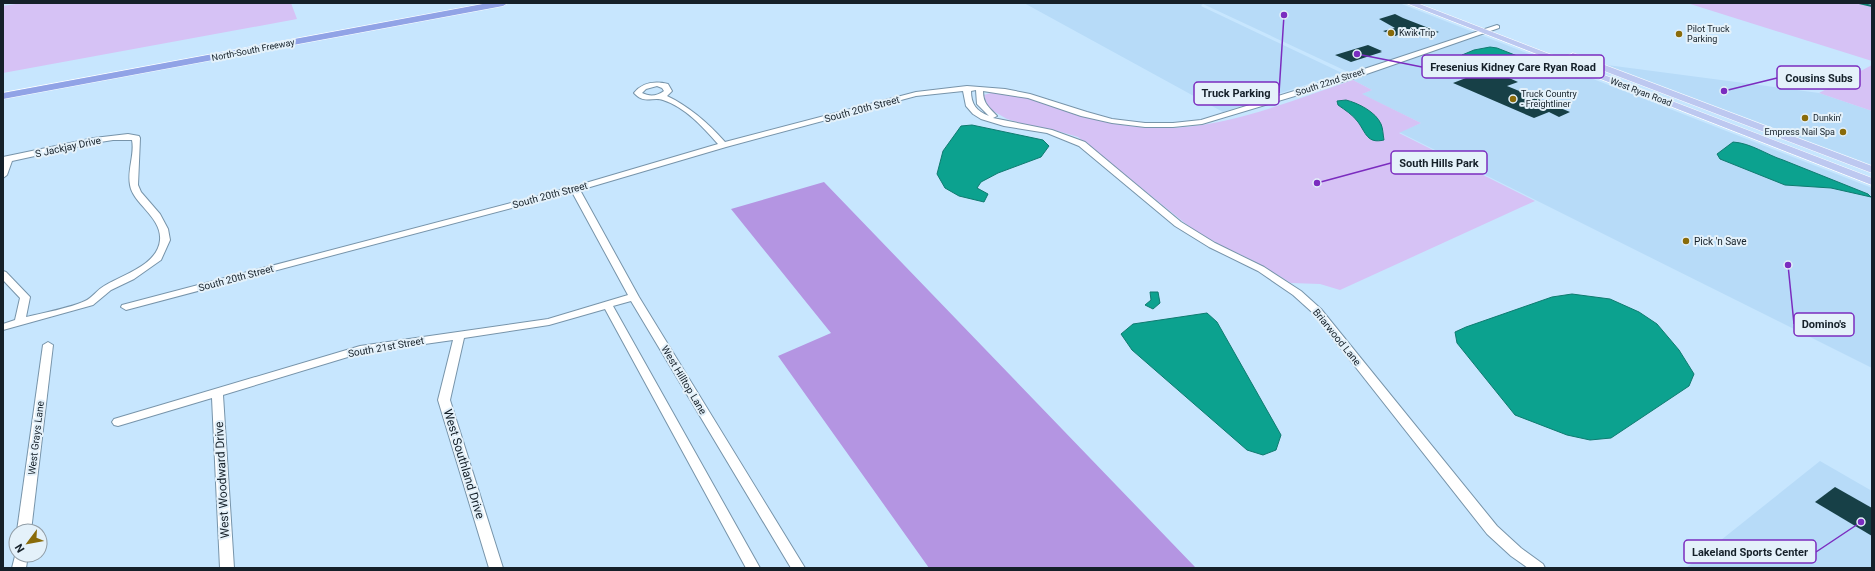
<svg xmlns="http://www.w3.org/2000/svg" width="1875" height="571" font-family="Roboto,sans-serif">
  <style>
    .built { fill: #b7dbf8 }
    .green { fill: #d6c2f5 }
    .forest { fill: #b495e2 }
    .water { fill: #0ca28f; stroke: #0f7b70 }
    .lines { fill: none; stroke-linecap: round; stroke-linejoin: round }
    .stream { stroke: #0f7b70; stroke-width: 2 }
    .building { fill: #174047 }
    .minor-casing { stroke: #7794aa; stroke-width: 2 }
    .major-casing { stroke: #fff; stroke-width: 1 }
    .highway-casing { stroke: #fff; stroke-width: 1 }
    .minor { fill: #fff; fill-rule: evenodd }
    .major { fill: #bdc8f0; fill-rule: evenodd }
    .highway { fill: #91a3e6; fill-rule: evenodd }
    .poi-dot { fill: #896b0a; stroke: #e4f1fa; stroke-width: 1.5 }
    .labels { text-anchor: middle; dominant-baseline: central; stroke-width: 4; stroke-linejoin: round; paint-order: stroke }
    .far-poi-label { font-size: 9px; fill: #152029; stroke: #e4f1fa; text-anchor: start }
    .far-street-label { font-size: 9px; fill: #152029; stroke: #e4f1fa }
    .street-label { font-size: 10px; fill: #152029; stroke: #e4f1fa }
    .poi-label { font-size: 10px; fill: #152029; stroke: #e4f1fa; text-anchor: start }
    .near-street-label { font-size: 12px; fill: #152029; stroke: #e4f1fa }
    .leader { fill: none; stroke: #7b2cbf; stroke-width: 1.5 }
    .callout-dot { fill: #7b2cbf; stroke: #e4f1fa; stroke-width: 1.5 }
    .callout { fill: #e4f1fa; stroke: #7b2cbf; stroke-width: 1.5 }
    .callout-label { font-size: 11px; text-anchor: middle; font-weight: bold; fill: #152029 }
  </style>
  <rect width="100%" height="100%" fill="#c7e6fe"/>
  <g class="built">
    <path d="M 1024,3 L 1399,3 L 1872,188 L 1872,368 L 1399,132 L 1421,123 L 1361,94 L 1372,90 L 1353,80 L 1361,78 L 1203,4 L 1201,6 L 1342,73 L 1223,112 Z"/>
    <path d="M 1607,65 L 1819,93 L 1872,111 L 1872,165 Z"/>
    <path d="M 1820,461 L 1872,491 L 1872,568 L 1686,568 Z"/>
  </g>
  <g class="green">
    <path d="M 22,3 L 291,3 L 297,19 L 3,73 L 3,6 Z"/>
    <path d="M 1687,3 L 1872,3 L 1872,61 Z"/>
    <path d="M 1872,65 L 1872,111 L 1819,93 Z"/>
    <path d="M 1353,80 L 1372,90 L 1362,94 L 1421,123 L 1399,133 L 1535,201 L 1340,290 L 1320,284 L 1291,283 L 1252,260 L 1222,246 L 1191,228 L 1078,137 L 1051,129 L 1024,124 L 1007,119 L 988,108 L 984,95 C 1010,85 1070,113 1098,120 C 1118,125 1139,128 1159,128 C 1225,129 1290,101 1353,80 Z"/>
  </g>
  <path class="forest" d="M 824,182 L 1196,568 L 929,568 L 778,356 L 831,333 L 731,209 Z"/>
  <g class="water">
    <path d="M 1490,47 L 1497,48 L 1525,59 L 1522,60 L 1485,57 L 1477,60 L 1462,55 L 1474,50 Z"/>
    <path d="M 1346,100 C 1358,103 1376,112 1381,124 C 1383,128 1383,135 1384,140 C 1367,144 1366,133 1358,122 C 1353,115 1345,110 1338,105 L 1337,101 Z"/>
    <path d="M 972,125 L 1043,140 L 1049,146 L 1041,157 L 998,173 L 981,182 L 977,188 L 988,194 L 984,202 L 959,196 L 945,188 L 937,174 L 943,151 L 961,126 Z"/>
    <path d="M 1733,142 C 1751,143 1767,155 1783,160 L 1868,194 L 1871,197 L 1831,188 L 1785,185 L 1720,159 L 1717,154 Z"/>
    <path d="M 1150,292 L 1158,292 L 1160,303 L 1153,309 L 1145,305 L 1151,300 Z"/>
    <path d="M 1572,294 L 1610,299 L 1639,312 L 1657,324 L 1679,350 L 1694,374 L 1689,386 L 1611,438 L 1590,440 L 1567,435 L 1515,415 L 1457,343 L 1455,332 L 1466,327 L 1552,297 Z"/>
    <path d="M 1207,313 L 1217,322 L 1281,435 L 1276,450 L 1263,455 L 1247,450 L 1132,350 L 1121,334 L 1133,324 Z"/>
  </g>
  <g class="lines">
    <path class="stream" d="M 1859,3 L 1872,6"/>
  </g>
  <g class="building">
    <path d="M 1395,14 L 1403,18 L 1439,32 L 1424,37 L 1410,31 L 1395,36 L 1383,31 L 1395,28 L 1379,19 Z"/>
    <path d="M 1368,45 L 1382,51 L 1380,51 L 1382,52 L 1351,62 L 1335,55 Z"/>
    <path d="M 1489,69 L 1518,82 L 1507,86 L 1570,112 L 1559,117 L 1549,112 L 1534,118 L 1453,83 Z"/>
    <path d="M 1835,487 L 1872,508 L 1872,536 L 1815,502 Z"/>
  </g>
  <g class="lines">
    <defs>
      <g id="minor">
        <path d="M 1497,25 L 1499,26 L 1499,28 L 1355,78 L 1202,124 L 1173,127 L 1145,127 L 1112,123 L 1081,116 L 1028,98 L 983,91 C 983,104 989,107 997,116 L 993,118 L 1052,130 L 1085,142 L 1181,222 L 1215,243 L 1264,267 L 1301,291 L 1321,309 L 1497,526 L 1521,548 L 1543,564 L 1545,568 L 1528,568 L 1511,556 L 1487,534 L 1313,313 L 1293,295 L 1258,271 L 1209,247 L 1175,226 L 1079,146 L 1047,133 L 1004,126 L 981,119 L 973,114 L 966,106 L 963,91 L 916,96 L 726,147 L 580,190 L 639,297 L 805,568 L 791,568 L 631,301 L 613,306 L 760,568 L 746,568 L 605,309 L 549,325 L 464,338 L 450,400 L 503,568 L 489,568 L 438,400 L 453,340 L 361,353 L 223,395 L 234,568 L 220,568 L 212,398 L 118,426 L 114,425 L 112,422 L 114,419 L 360,346 L 548,319 L 628,295 L 572,192 L 126,310 L 121,307 L 122,305 L 572,187 L 718,144 C 703,127 685,107 663,100 C 653,96 645,105 634,93 C 643,82 655,81 668,84 L 672,91 L 667,96 C 690,107 708,123 725,142 L 916,92 L 967,86 L 1005,89 L 1030,94 L 1087,112 L 1112,119 L 1145,123 L 1173,123 L 1201,120 L 1349,74 ZM 657,86 L 662,88 L 664,91 C 657,96 650,97 642,93 L 646,89 ZM 976,90 L 977,104 L 989,116 C 976,111 971,104 971,91 Z"/>
        <path d="M 128,134 L 139,136 L 140,138 L 138,185 L 141,192 L 160,214 L 168,229 L 170,240 L 161,260 L 134,279 L 111,290 L 93,305 L 3,330 L 3,324 L 15,320 L 20,298 L 3,280 L 3,271 L 6,272 L 30,297 L 26,317 C 43,313 70,308 85,301 C 92,298 97,290 104,286 C 122,275 158,265 160,240 C 162,217 133,204 130,185 C 127,170 135,154 132,140 L 113,140 L 94,143 L 12,161 L 7,175 L 3,178 L 3,157 L 94,138 Z"/>
        <path d="M 48,342 L 53,345 L 31,531 L 17,531 L 43,345 Z"/>
        <path d="M 16,552 L 16,555 L 28,555 L 26,568 L 12,568 Z"/>
      </g>
      <g id="major">
        <path d="M 1406,3 L 1417,3 L 1872,178 L 1872,185 Z"/>
        <path d="M 1573,53 L 1872,166 L 1872,173 L 1570,58 L 1568,56 Z"/>
      </g>
      <path id="highway" d="M 488,3 L 508,3 L 503,6 L 3,99 L 3,93 Z"/>
    </defs>
    <use href="#minor" class="minor-casing"/>
    <use href="#major" class="major-casing"/>
    <use href="#highway" class="highway-casing"/>
    <use href="#minor" class="minor"/>
    <use href="#major" class="major"/>
    <use href="#highway" class="highway"/>
  </g>
  <g class="poi-dot">
    <circle cx="1391" cy="33" r="4"/>
    <circle cx="1679" cy="34" r="4"/>
    <circle cx="1513" cy="99" r="4"/>
    <circle cx="1805" cy="118" r="4"/>
    <circle cx="1843" cy="132" r="4"/>
    <circle cx="1686" cy="241" r="4"/>
  </g>
  <g class="labels">
    <g class="far-poi-label">
      <text x="1687" y="29">Pilot Truck<tspan x="1687" dy="10">Parking</tspan></text>
      <text x="1399" y="33">Kwik Trip</text>
      <text x="1521" y="94">Truck Country<tspan x="1521" dy="10">- Freightliner</tspan></text>
      <text x="1813" y="118">Dunkin'</text>
      <text x="1835" y="132" text-anchor="end">Empress Nail Spa</text>
    </g>
    <g class="far-street-label">
      <text transform="translate(253 50) rotate(-11)">North-South Freeway</text>
      <text transform="translate(1330 82) rotate(-18)">South 22nd Street</text>
      <text transform="translate(1641 92) rotate(21)">West Ryan Road</text>
    </g>
    <g class="street-label">
      <text transform="translate(862 109) rotate(-15)">South 20th Street</text>
      <text transform="translate(68 147) rotate(-12)">S Jackjay Drive</text>
      <text transform="translate(550 195) rotate(-15)">South 20th Street</text>
      <text transform="translate(236 278) rotate(-15)">South 20th Street</text>
      <text transform="translate(1337 337) rotate(51)">Briarwood Lane</text>
      <text transform="translate(386 347) rotate(-10)">South 21st Street</text>
      <text transform="translate(684 380) rotate(59)">West Hilltop Lane</text>
      <text transform="translate(36 438) rotate(-83)">West Grays Lane</text>
    </g>
    <g class="poi-label">
      <text x="1694" y="241">Pick 'n Save</text>
    </g>
    <g class="near-street-label">
      <text transform="translate(464 464) rotate(73)">West Southland Drive</text>
      <text transform="translate(222 480) rotate(-93)">West Woodward Drive</text>
    </g>
  </g>
  <path class="leader" d="M1357 54L1422 67M1724 91L1777 78M1284 15L1279 93M1317 183L1391 163M1788 265L1794 324M1861 522L1816 552"/>
  <g class="callout-dot">
    <circle cx="1357" cy="54" r="4"/>
    <circle cx="1724" cy="91" r="4"/>
    <circle cx="1284" cy="15" r="4"/>
    <circle cx="1317" cy="183" r="4"/>
    <circle cx="1788" cy="265" r="4"/>
    <circle cx="1861" cy="522" r="4"/>
  </g>
  <g class="callout">
    <rect x="1422" y="55" width="182" height="23" rx="4"/>
    <rect x="1777" y="66" width="83" height="23" rx="4"/>
    <rect x="1194" y="82" width="85" height="23" rx="4"/>
    <rect x="1391" y="151" width="96" height="23" rx="4"/>
    <rect x="1794" y="313" width="60" height="23" rx="4"/>
    <rect x="1684" y="540" width="132" height="23" rx="4"/>
  </g>
  <g class="callout-label">
    <text x="1513" y="71">Fresenius Kidney Care Ryan Road</text>
    <text x="1819" y="82">Cousins Subs</text>
    <text x="1236" y="97">Truck Parking</text>
    <text x="1439" y="167">South Hills Park</text>
    <text x="1824" y="328">Domino's</text>
    <text x="1750" y="556">Lakeland Sports Center</text>
  </g>
  <rect width="1875" height="571" fill="none" stroke="#152029" stroke-width="8"/>
  <g transform="translate(28 543) rotate(238)"><circle r="19" fill="#e4f1fa" stroke="#919da6"/>
  <path d="M0-3L7 15L0 10L-7 15Z" fill="#896b0a"/>
  <text y="-6" font-size="11" font-weight="bold" text-anchor="middle" fill="#152029">N</text>
  </g>
</svg>
